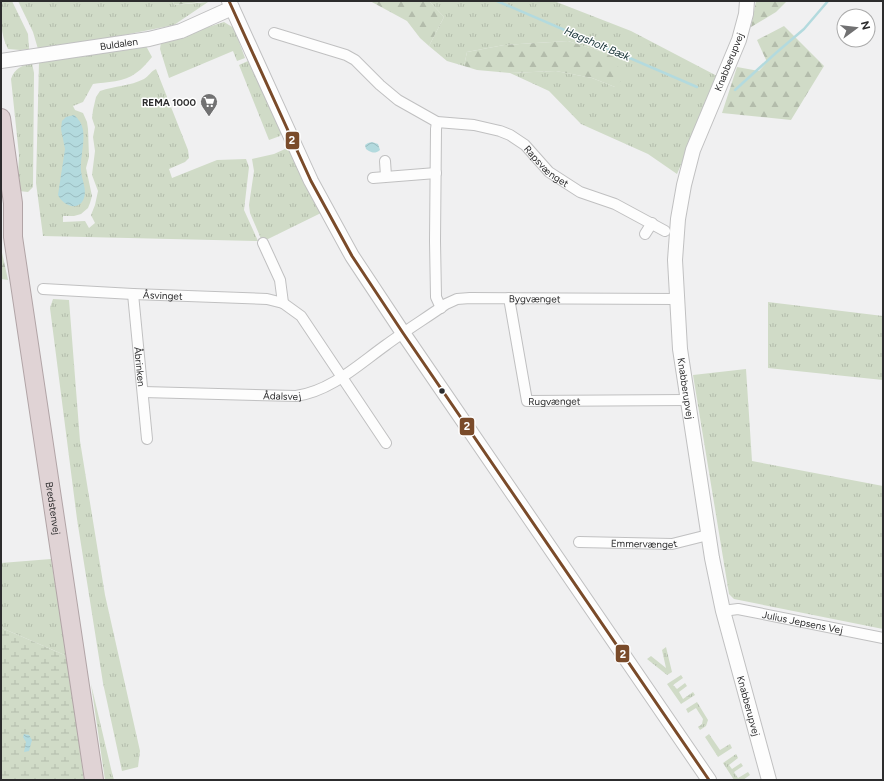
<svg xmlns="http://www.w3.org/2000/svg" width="884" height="781" font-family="Figtree,sans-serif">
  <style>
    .grass { fill: url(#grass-tufts) }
    .forest { fill: url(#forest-firs) }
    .wetland { fill: url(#wetland-marsh) }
    .water { fill: url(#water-waves) }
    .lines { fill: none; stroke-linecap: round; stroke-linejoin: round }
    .stream { stroke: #b3dade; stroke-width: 2.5 }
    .street-casing { stroke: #c0c0c1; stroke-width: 12 }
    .secondary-casing { stroke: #c0c0c1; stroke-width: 16 }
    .highway-casing { stroke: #b1a4a6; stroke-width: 20 }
    .street { stroke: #fdfdfd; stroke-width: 10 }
    .secondary { stroke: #fdfdfd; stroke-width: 14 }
    .highway { stroke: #e0d3d5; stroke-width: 18 }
    .bus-1-casing { stroke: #fff; stroke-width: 6 }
    .bus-1 { stroke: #7a4b2a; stroke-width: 3 }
    .bus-dot { fill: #2c2c2d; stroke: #fff; stroke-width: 1.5 }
    .labels { text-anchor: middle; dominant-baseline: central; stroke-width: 3; stroke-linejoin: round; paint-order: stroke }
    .street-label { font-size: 10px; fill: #2c2c2d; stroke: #fff }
    .poi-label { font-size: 10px; font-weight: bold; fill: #2c2c2d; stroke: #fff; text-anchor: end }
    .water-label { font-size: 11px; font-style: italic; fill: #133033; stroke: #fff }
    .line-badge { stroke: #fff; stroke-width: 1.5 }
    .badge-label { font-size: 11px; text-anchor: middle; font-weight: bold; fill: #fff }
  </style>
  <defs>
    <pattern id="grass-tufts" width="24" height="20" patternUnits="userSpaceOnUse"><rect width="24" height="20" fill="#d0dbc7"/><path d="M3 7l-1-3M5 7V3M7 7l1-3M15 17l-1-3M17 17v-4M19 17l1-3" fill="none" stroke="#b3bcab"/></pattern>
    <pattern id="forest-firs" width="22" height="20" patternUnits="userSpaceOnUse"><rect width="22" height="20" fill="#d0dbc7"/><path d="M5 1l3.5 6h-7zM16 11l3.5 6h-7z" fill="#b3bcab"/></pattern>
    <pattern id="wetland-marsh" width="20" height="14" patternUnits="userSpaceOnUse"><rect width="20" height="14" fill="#d0dbc7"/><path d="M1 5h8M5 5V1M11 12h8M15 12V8" fill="none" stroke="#b3bcab"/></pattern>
    <pattern id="water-waves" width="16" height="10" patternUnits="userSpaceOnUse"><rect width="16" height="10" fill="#b3dade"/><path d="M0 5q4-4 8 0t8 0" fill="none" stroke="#9abbbf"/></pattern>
  </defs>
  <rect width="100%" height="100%" fill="#f0f0f1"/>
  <g class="grass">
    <path d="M 1,1 L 12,1 L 28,34 L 29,49 L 20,50 L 8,49 C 0,34 1,18 1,1 Z"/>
    <path d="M 18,1 L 173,1 L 174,5 L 208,2 L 174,25 L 119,36 L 38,49 L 33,32 Z"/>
    <path d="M 429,1 L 554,1 L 631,31 L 719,77 L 677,174 L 648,154 L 581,124 L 549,91 L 510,73 L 556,71 L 592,78 L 615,87 L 612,55 L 568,41 L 504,45 L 467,52 L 464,66 L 447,61 L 429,46 L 444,17 Z"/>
    <path d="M 224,22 L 234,28 L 245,58 L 237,61 L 233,51 L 169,78 L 160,49 L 161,42 Z"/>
    <path d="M 140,46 L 146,46 L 152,57 C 147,63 142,69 136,73 C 125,82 106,82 93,84 L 83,102 L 73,106 L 75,110 L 83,113 L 87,122 L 88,129 L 89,157 L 86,168 L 92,196 L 90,203 L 88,208 L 81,214 L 74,216 L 63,216 L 63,222 L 85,221 L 89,228 L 95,223 L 91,215 L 95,205 L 98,191 L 92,175 L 95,151 L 93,137 L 95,127 L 92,118 L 93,110 L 96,97 L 100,91 C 115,86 130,86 144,79 C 149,76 151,71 156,69 L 188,150 L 189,158 L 185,162 L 169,169 L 172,178 L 217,160 L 246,159 L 249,167 L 244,210 L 258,241 L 43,236 L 36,183 L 39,62 Z"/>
    <path d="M 248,61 L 282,129 L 280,136 L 269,140 L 239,65 Z"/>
    <path d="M 32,63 L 34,73 L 33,187 L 28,192 L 19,191 L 18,176 L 19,155 L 11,79 C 15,68 21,66 32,63 Z"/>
    <path d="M 285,149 L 293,152 L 321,213 L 266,240 L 262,241 L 250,213 L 249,205 L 254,171 L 252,159 L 274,154 Z"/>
    <path d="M 53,299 L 69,300 L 80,441 L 105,595 L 140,751 L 138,767 L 122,771 L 103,683 L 77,519 L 50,308 Z"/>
    <path d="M 768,302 L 883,316 L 883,380 L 768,368 Z"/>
    <path d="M 746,369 L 752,461 L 883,486 L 883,629 L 734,599 L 729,594 L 693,375 Z"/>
    <path d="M 51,559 L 67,656 L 4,629 L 1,625 L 1,563 Z"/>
    <path d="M 666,647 L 672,672 L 667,675 L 647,659 L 651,656 L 666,668 L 662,650 Z"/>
    <path d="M 681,675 L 683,678 L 673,685 L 677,689 L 685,683 L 687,686 L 679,692 L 683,699 L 693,692 L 695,695 L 681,704 L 667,684 Z"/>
    <path d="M 91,684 L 112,773 L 114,780 L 105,780 Z"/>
    <path d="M 697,702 L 708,720 L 706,726 L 700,730 L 698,727 L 702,724 L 703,719 L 696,708 L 688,713 L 686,709 Z"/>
    <path d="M 709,734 L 720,750 L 730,744 L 732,748 L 718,757 L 705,737 Z"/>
    <path d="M 736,754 L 738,758 L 729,765 L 732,769 L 741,763 L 743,766 L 734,772 L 738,778 L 748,772 L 750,775 L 743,780 L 734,780 L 723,763 Z"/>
  </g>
  <g class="forest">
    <path d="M 173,1 L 209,1 L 174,5 Z"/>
    <path d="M 370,1 L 429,1 L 444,17 L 429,46 L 420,38 L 407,21 Z"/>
    <path d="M 756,1 L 787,1 L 776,12 L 751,27 Z"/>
    <path d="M 784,26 L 824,66 L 791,120 L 722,113 L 737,67 L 759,71 L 767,62 L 757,40 Z"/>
    <path d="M 568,41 L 612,55 L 624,78 L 615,87 L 592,78 L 556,71 L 510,73 L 477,70 L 464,66 L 467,52 L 504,45 Z"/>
    <path d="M 1,248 L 8,280 L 1,279 Z"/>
  </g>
  <path class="wetland" d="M 1,625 L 4,629 L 67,656 L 84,780 L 1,780 Z"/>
  <g class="water">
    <path d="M 74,115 C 79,119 82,124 83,130 C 85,143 80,158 81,171 C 82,180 87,190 84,198 C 79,212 63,206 58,195 L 65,149 L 61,129 L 62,121 L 66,117 Z"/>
    <path d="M 372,142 L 378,144 L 380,150 C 375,154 371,153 366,149 L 365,145 L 368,143 Z"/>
    <path d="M 24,734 L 29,735 L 32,740 L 29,751 L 24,752 L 26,742 L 23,737 Z"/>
  </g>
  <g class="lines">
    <g class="stream">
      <path d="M 497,1 L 697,87"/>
      <path d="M 735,90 L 777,52 L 804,29 L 828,1"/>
    </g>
    <defs>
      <g id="street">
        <path id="s1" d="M 274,33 L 346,55 L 355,60 L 380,85 L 398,100 L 437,122 L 474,125 L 500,131 L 510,135 L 525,145 L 549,172 L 580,192 L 615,204 L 665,231"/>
        <path d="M 437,122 L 436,129 L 435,241 L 436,297 L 441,308"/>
        <path d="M 385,161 L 386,176"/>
        <path d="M 373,178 L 436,173"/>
        <path d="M 645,234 L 652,223"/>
        <path d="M 263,243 L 280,280 L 283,303"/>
        <path id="s2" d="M 43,289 L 133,294 L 267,299 L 283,303 L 301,316 L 386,443"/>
        <path id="s3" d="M 133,294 L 147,439"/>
        <path id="s4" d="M 509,298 L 527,401 L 687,400"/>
        <path id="s5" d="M 143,392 L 296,396 C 331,391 358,365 386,345 C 405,331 426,318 446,304 L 457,299 L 470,298 L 676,299"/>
        <path id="s6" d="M 579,542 L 672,544 L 708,535"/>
        <path id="s7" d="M 723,611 L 738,609 L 883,638"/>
      </g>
      <g id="secondary">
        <path d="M 229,1 L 311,181 L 352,256 L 403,333 L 709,780"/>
        <path id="s8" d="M 747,1 L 746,14 L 739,40 L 693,150 L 684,185 L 678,219 L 675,260 L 680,349 L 712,558 L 723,611 L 769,780"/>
        <path id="s9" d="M 1,61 L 149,39 L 181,31 L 232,8"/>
      </g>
      <g id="highway">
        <path id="s10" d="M 1,118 L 13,203 L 13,237 L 94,780"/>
      </g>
    </defs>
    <use href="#street" class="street-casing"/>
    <use href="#secondary" class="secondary-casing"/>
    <use href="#highway" class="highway-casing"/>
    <use href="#street" class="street"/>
    <use href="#secondary" class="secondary"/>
    <use href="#highway" class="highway"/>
    <defs>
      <path id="bus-1" d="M 229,1 L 311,181 L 352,256 L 403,333 L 709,780"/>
    </defs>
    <use href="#bus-1" class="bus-1-casing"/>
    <use href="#bus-1" class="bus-1"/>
  </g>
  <defs>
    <symbol id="supermarket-pin" viewBox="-11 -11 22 30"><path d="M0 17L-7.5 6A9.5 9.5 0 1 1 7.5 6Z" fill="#717172" stroke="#fff"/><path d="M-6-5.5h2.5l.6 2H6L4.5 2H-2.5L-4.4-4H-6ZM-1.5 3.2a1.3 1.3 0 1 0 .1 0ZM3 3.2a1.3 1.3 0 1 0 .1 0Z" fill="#fff"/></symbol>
  </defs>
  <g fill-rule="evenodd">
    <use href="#supermarket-pin" x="199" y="92" width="20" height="27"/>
  </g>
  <circle class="bus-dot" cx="442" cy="391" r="3.5"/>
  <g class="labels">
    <g class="street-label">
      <text stroke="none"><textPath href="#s9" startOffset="119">Buldalen</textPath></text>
      <text transform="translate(729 62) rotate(-68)">Knabberupvej</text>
      <text stroke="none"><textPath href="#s1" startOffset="312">Rapsvænget</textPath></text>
      <text stroke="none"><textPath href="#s2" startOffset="120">Åsvinget</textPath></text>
      <text stroke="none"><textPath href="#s5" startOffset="420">Bygvænget</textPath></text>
      <text stroke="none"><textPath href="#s3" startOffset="73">Åbrinken</textPath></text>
      <text stroke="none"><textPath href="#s8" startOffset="400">Knabberupvej</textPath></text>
      <text stroke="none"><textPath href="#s5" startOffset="139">Ådalsvej</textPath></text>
      <text stroke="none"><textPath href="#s4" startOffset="132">Rugvænget</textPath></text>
      <text stroke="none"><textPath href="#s10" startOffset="394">Bredstenvej</textPath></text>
      <text stroke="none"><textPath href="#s6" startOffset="65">Emmervænget</textPath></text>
      <text stroke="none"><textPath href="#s7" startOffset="81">Julius Jepsens Vej</textPath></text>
      <text stroke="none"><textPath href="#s8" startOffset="724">Knabberupvej</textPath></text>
    </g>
    <g class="poi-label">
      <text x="196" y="102">REMA 1000</text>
    </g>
    <g class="water-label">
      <text transform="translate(597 44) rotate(23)">Høgsholt Bæk</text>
    </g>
  </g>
  <g class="line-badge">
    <rect x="285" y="131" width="15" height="19" rx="4" fill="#7a4b2a"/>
    <rect x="459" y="417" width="16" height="19" rx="4" fill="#7a4b2a"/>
    <rect x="615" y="644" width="15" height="19" rx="4" fill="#7a4b2a"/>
  </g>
  <g class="badge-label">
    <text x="292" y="144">2</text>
    <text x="467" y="430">2</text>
    <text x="623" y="658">2</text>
  </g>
  <rect width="884" height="781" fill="none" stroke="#2c2c2d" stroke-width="4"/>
  <g transform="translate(856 28) rotate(75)"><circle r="19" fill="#ffffff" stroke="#ababab"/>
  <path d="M0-3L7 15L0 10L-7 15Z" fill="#717172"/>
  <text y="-6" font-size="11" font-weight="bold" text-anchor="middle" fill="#2c2c2d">N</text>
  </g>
</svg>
